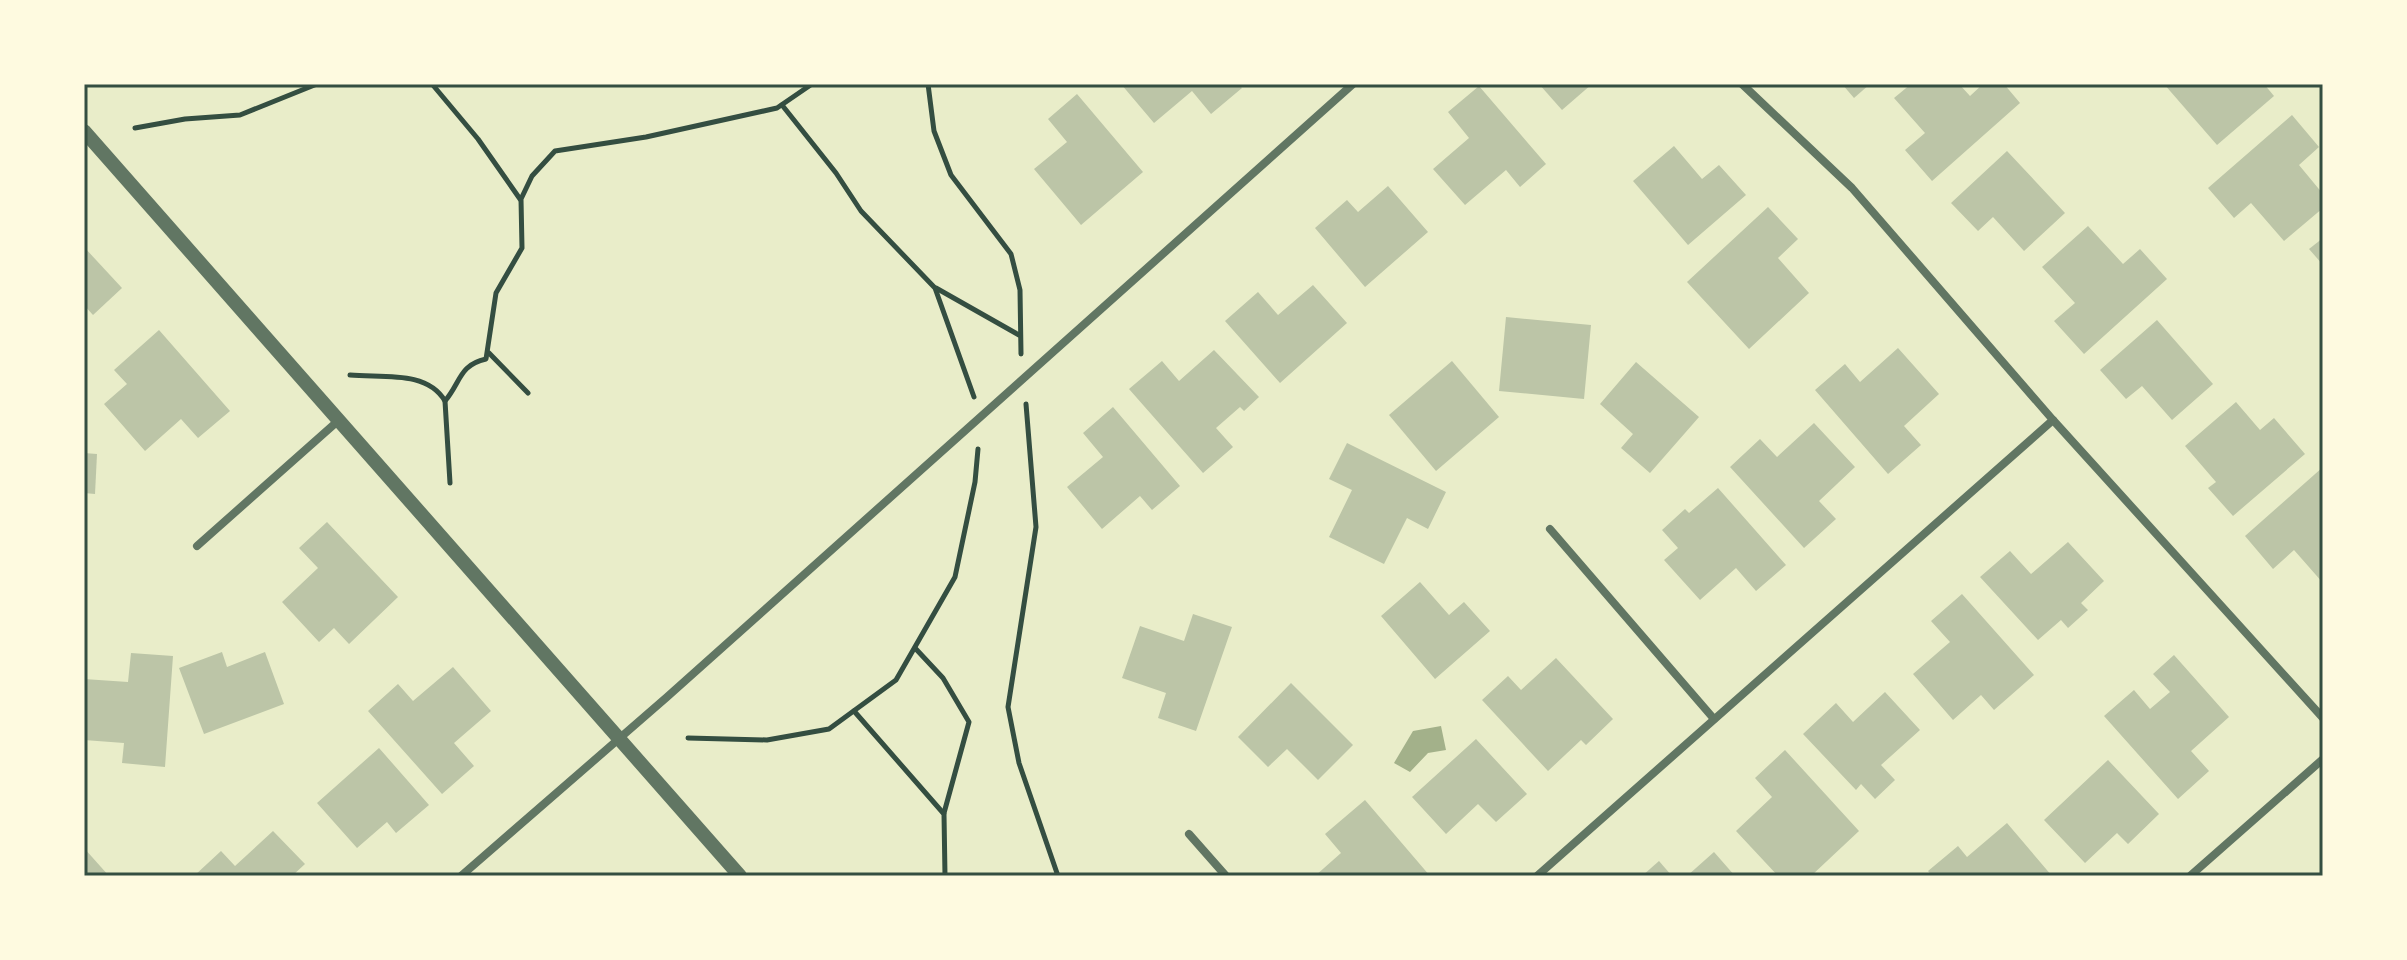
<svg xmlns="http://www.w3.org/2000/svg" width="2407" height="960" font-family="'PT Serif',serif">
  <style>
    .water { fill: #a3b18a }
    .building { fill: #bcc5a7 }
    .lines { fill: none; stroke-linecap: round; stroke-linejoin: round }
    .path { stroke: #344e41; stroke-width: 5 }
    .minor { stroke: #617663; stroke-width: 8 }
    .tertiary { stroke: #617663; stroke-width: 14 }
    .neatline { fill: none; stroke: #344e41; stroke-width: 3 }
  </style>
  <rect width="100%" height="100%" fill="#e9edc9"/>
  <path class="water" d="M 1441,726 L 1446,750 L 1428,753 L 1410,772 L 1394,763 L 1413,731 Z"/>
  <g class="building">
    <path d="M 1121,84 L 1238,84 L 1242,88 L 1211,114 L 1192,91 L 1154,123 Z"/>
    <path d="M 1539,84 L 1592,84 L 1562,110 Z"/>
    <path d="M 1842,84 L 1870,84 L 1854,98 Z"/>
    <path d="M 1911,84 L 1959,84 L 1970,96 L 1983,84 L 2004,84 L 2020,103 L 1932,181 L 1905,150 L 1925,133 L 1894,98 Z"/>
    <path d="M 2164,84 L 2264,84 L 2274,96 L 2217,145 Z"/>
    <path d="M 1479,86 L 1546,164 L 1520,187 L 1506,170 L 1465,205 L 1433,169 L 1469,138 L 1448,112 Z"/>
    <path d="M 1077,94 L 1143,172 L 1081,225 L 1034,169 L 1067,142 L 1048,119 Z"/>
    <path d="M 2292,115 L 2319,147 L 2299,165 L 2323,194 L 2323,208 L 2284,241 L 2251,203 L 2234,218 L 2208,188 Z"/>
    <path d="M 1674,146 L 1702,179 L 1719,165 L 1746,195 L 1688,245 L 1633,181 Z"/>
    <path d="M 2007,151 L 2065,213 L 2024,251 L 1993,217 L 1978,231 L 1951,203 Z"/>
    <path d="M 1388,186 L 1428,232 L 1365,287 L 1315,228 L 1347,200 L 1358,212 Z"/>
    <path d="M 1768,207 L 1798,239 L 1778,258 L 1809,293 L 1749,349 L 1687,282 Z"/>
    <path d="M 2088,226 L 2123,264 L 2140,249 L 2167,279 L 2084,354 L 2054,321 L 2075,303 L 2042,267 Z"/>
    <path d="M 2323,238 L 2323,265 L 2309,249 Z"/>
    <path d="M 84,247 L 122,288 L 93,315 L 84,305 Z"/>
    <path d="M 1313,285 L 1347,323 L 1280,383 L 1225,321 L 1258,292 L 1278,315 Z"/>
    <path d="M 1506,317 L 1591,325 L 1584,399 L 1499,391 Z"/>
    <path d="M 2157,320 L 2213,384 L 2172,420 L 2142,386 L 2126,399 L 2100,370 Z"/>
    <path d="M 159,330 L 230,411 L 198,438 L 181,419 L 145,451 L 104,404 L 127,384 L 114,370 Z"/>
    <path d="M 1898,348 L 1939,394 L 1904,426 L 1921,445 L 1888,474 L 1815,390 L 1845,364 L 1860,382 Z"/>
    <path d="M 1214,350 L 1259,397 L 1244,411 L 1240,407 L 1216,428 L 1233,447 L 1203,473 L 1129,389 L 1162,361 L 1179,381 Z"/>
    <path d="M 1452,361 L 1499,417 L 1436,471 L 1389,415 Z"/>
    <path d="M 1636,362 L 1699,417 L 1650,473 L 1621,448 L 1633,434 L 1600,404 Z"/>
    <path d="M 2236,402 L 2260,430 L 2274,418 L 2305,454 L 2233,516 L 2208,488 L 2216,482 L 2185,446 Z"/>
    <path d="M 1113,407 L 1180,486 L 1152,510 L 1140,496 L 1102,529 L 1067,487 L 1103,457 L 1083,433 Z"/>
    <path d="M 1814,423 L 1855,467 L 1819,501 L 1836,519 L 1804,548 L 1730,467 L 1760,439 L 1777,457 Z"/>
    <path d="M 1347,443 L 1446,492 L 1428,529 L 1407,518 L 1384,564 L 1329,537 L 1352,490 L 1329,479 Z"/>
    <path d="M 84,453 L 97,454 L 95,494 L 84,493 Z"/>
    <path d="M 2323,467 L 2323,583 L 2294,550 L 2273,569 L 2245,536 Z"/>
    <path d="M 1718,488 L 1786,565 L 1756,591 L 1736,568 L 1700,600 L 1664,560 L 1678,548 L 1662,530 L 1685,509 L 1689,513 Z"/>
    <path d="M 327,522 L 398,597 L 349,644 L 334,628 L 319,642 L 282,602 L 318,568 L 299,548 Z"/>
    <path d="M 2068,542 L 2104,581 L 2081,603 L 2088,610 L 2068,628 L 2061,620 L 2038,640 L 1980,577 L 2010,551 L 2031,574 Z"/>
    <path d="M 1420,582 L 1449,615 L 1464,602 L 1490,631 L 1435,679 L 1381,616 Z"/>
    <path d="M 1962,594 L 2034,675 L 1994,710 L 1981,695 L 1953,720 L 1913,674 L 1950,642 L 1931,621 Z"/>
    <path d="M 1193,614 L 1232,627 L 1196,731 L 1158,718 L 1166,693 L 1122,678 L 1140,626 L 1184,641 Z"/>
    <path d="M 222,652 L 227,667 L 265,652 L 284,704 L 204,734 L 179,668 Z"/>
    <path d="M 131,653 L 173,656 L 165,767 L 122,763 L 124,743 L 84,740 L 84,679 L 128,682 Z"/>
    <path d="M 2174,655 L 2229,717 L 2191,751 L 2209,771 L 2178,799 L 2104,716 L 2134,690 L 2150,709 L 2170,692 L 2153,674 Z"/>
    <path d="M 1556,658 L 1613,719 L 1586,745 L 1581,740 L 1548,771 L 1482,700 L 1508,676 L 1521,690 Z"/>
    <path d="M 453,667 L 491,711 L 454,743 L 474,766 L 442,794 L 368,711 L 398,684 L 413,701 Z"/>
    <path d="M 1291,683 L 1353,745 L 1318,780 L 1287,749 L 1268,767 L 1238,737 Z"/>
    <path d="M 1885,692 L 1920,730 L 1881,765 L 1895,780 L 1875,799 L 1861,784 L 1856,790 L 1803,734 L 1836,703 L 1853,722 Z"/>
    <path d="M 1476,739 L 1527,794 L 1496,822 L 1478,804 L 1446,834 L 1412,797 Z"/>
    <path d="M 379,748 L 429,805 L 396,833 L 387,822 L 357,848 L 317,803 Z"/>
    <path d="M 1785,750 L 1859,831 L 1811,876 L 1778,876 L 1736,831 L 1772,797 L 1755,778 Z"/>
    <path d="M 2108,760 L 2159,814 L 2128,844 L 2117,833 L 2085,863 L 2044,820 Z"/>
    <path d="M 1365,800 L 1430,876 L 1315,876 L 1341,853 L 1325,834 Z"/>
    <path d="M 2007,823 L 2052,876 L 1932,876 L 1928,871 L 1958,846 L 1967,857 Z"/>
    <path d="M 273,831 L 305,864 L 292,876 L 194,876 L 221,851 L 235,866 Z"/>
    <path d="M 84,848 L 109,876 L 84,876 Z"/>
    <path d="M 1714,852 L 1735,876 L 1687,876 Z"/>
    <path d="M 1659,861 L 1672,876 L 1642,876 Z"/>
  </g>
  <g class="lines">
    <g class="path">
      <path d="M 432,84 L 478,139 L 520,199"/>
      <path d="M 928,84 L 934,131 L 951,175 L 1011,254 L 1020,290 L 1021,354"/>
      <path d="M 782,105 L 836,173 L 861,211 L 935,288 L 974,397"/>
      <path d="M 135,128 L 185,119 L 240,115 L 317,84"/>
      <path d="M 936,288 L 1019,335"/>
      <path d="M 489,353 L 528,393"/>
      <path d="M 350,375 C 382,378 427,370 445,401 C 461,382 459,365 486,359 L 496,293 L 522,248 L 521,199 L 532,176 L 555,151 L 646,137 L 777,108 L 812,84"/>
      <path d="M 445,401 L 450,483"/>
      <path d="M 1026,404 L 1036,527 L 1008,707 L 1019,763 L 1058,876"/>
      <path d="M 915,648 L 943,678 L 969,722 L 944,813"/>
      <path d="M 854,711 L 944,814 L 945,876"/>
      <path d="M 688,738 L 767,740 L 829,729 L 896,680 L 955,577 L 975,482 L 978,449"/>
    </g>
    <g class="minor">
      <path d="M 1742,84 L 1852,188 L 2053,420 L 2323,718"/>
      <path d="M 1550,529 L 1714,719"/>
      <path d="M 197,546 L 339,420"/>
      <path d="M 1189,834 L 1226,876"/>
      <path d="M 461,876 L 667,697 L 1353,84"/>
      <path d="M 1537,876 L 2053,420"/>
      <path d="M 2190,876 L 2323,759"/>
    </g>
    <path class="tertiary" d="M 84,131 L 740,876"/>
  </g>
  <rect width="2407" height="960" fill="none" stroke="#fefae0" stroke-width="172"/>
  <rect x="86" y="86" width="2235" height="788" class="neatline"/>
</svg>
